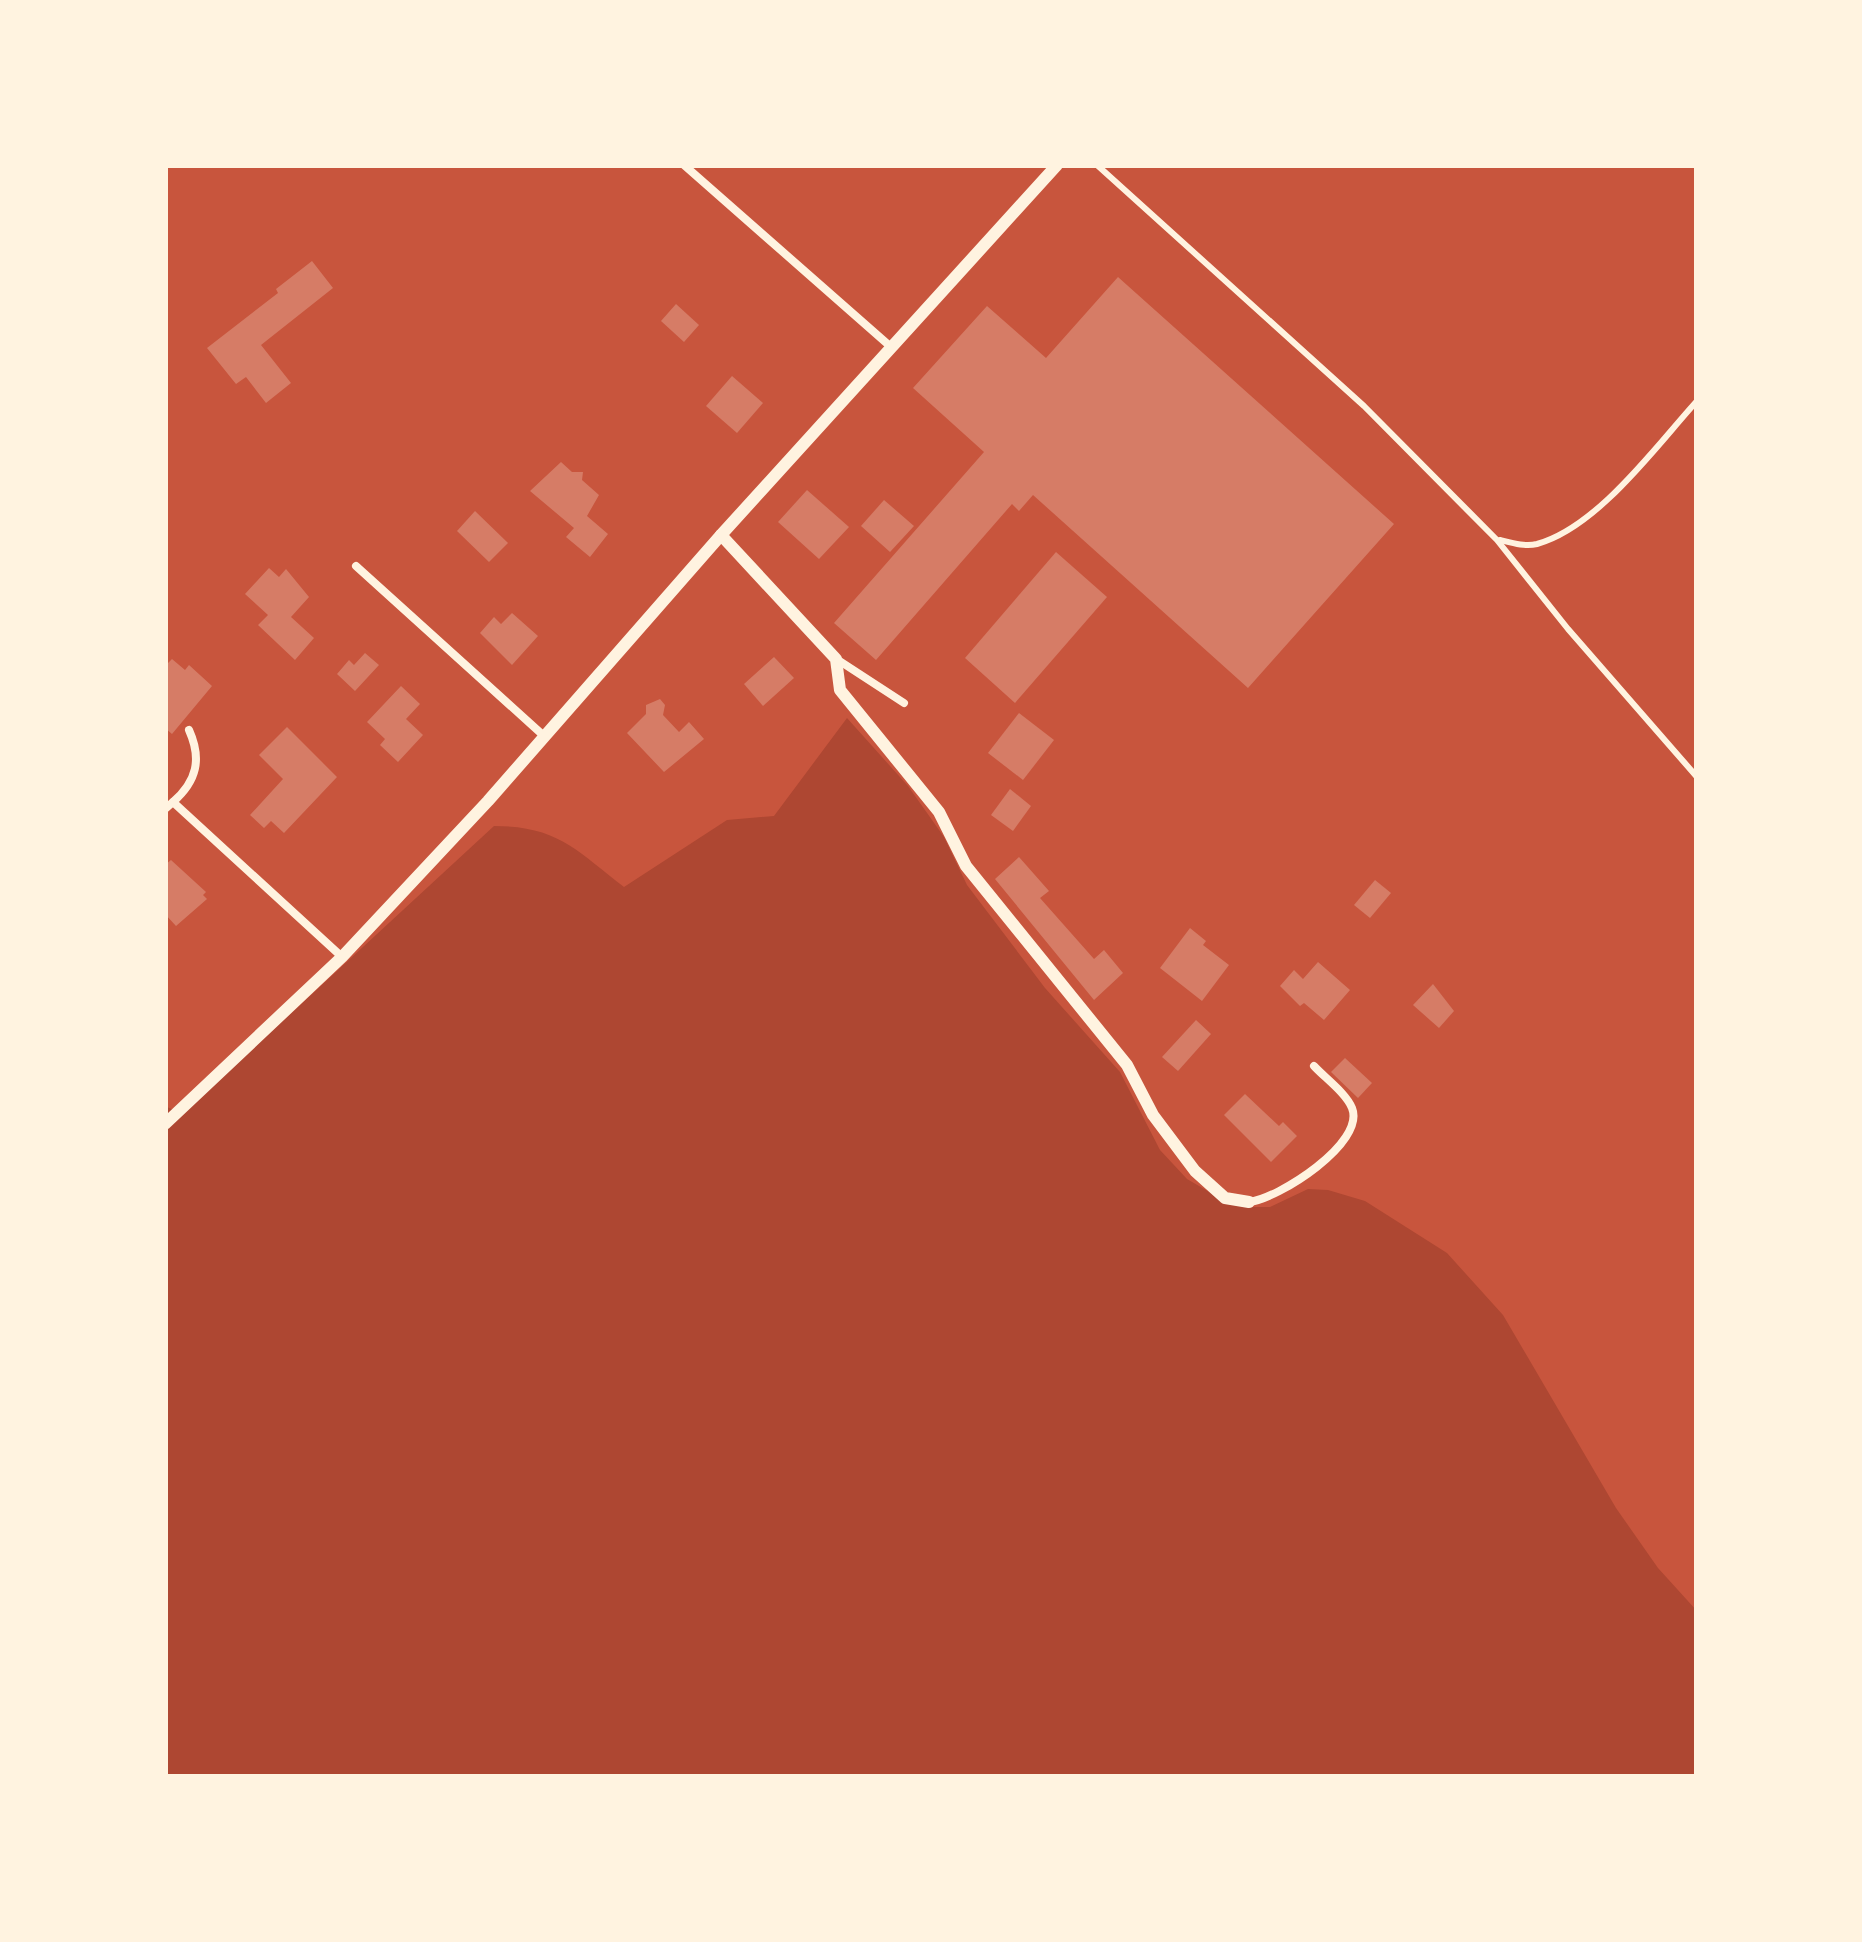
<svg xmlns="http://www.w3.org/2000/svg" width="1862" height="1942" font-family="'Varela Round',sans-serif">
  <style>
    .green { fill: #ae4732 }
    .building { fill: #d67c66 }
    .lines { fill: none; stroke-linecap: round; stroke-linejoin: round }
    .path { stroke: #fff3e0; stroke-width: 6 }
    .service { stroke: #fff3e0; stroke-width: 8 }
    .minor { stroke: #fff3e0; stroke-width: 12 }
  </style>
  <rect width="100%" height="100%" fill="#c8553d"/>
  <path class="green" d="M 847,718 L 908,786 L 944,837 L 967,885 L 1045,988 L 1120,1072 L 1160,1150 L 1187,1179 L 1223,1200 L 1243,1207 L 1270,1207 L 1308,1189 L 1328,1190 L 1365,1201 L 1447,1253 L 1503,1315 L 1616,1508 L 1658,1568 L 1697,1611 L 1697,1777 L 165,1777 L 165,1106 L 182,1114 L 494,826 C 558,826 576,850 624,887 L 727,820 L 774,816 Z"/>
  <g class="building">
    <path d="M 312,261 L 333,288 L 261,345 L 291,383 L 266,403 L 246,377 L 236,384 L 207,348 L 278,293 L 276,289 Z"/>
    <path d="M 1118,277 L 1394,524 L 1248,688 L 1033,495 L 1019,511 L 1012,504 L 876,660 L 834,623 L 984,452 L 913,388 L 987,306 L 1046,358 Z"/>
    <path d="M 676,304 L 699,325 L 684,342 L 661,321 Z"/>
    <path d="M 732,376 L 763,403 L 737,433 L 706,406 Z"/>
    <path d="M 561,462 L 572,472 L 583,472 L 582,480 L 599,495 L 587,516 L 608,534 L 590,557 L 566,537 L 574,528 L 530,491 Z"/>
    <path d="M 807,490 L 849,527 L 819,559 L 778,522 Z"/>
    <path d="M 884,500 L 914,526 L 890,552 L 861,526 Z"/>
    <path d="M 475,511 L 508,543 L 489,562 L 457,531 Z"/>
    <path d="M 1056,552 L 1107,597 L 1015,703 L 965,658 Z"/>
    <path d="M 269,568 L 279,577 L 286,569 L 309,597 L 291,617 L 314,638 L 295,660 L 258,625 L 268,615 L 245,594 Z"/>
    <path d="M 512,613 L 538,636 L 512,665 L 480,633 L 494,617 L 501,624 Z"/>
    <path d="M 365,653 L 379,665 L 355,691 L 337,674 L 349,660 L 354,665 Z"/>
    <path d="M 774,657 L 794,678 L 763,706 L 744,684 Z"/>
    <path d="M 172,659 L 185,670 L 189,665 L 212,686 L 172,734 L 165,728 L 165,666 Z"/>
    <path d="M 401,686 L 420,704 L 406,719 L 423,735 L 398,762 L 380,745 L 385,739 L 367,722 Z"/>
    <path d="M 660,699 L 665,705 L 663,715 L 679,732 L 689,722 L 704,739 L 664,772 L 627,733 L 646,714 L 646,705 Z"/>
    <path d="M 1019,713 L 1054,740 L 1023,780 L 988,753 Z"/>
    <path d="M 287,727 L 337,777 L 284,833 L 271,821 L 264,828 L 250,815 L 283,779 L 259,755 Z"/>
    <path d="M 1010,789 L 1031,806 L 1013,831 L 991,815 Z"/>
    <path d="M 1019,857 L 1049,891 L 1040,898 L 1094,959 L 1104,950 L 1123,973 L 1094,1000 L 995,879 Z"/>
    <path d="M 171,860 L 206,892 L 203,895 L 207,899 L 176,926 L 165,914 L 165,865 Z"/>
    <path d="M 1375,880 L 1391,893 L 1370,918 L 1354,905 Z"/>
    <path d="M 1190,928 L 1206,941 L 1203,945 L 1229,965 L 1202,1001 L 1160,968 Z"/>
    <path d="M 1318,962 L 1350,990 L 1324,1020 L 1304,1003 L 1300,1006 L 1280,986 L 1294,970 L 1303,979 Z"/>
    <path d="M 1433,984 L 1454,1011 L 1439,1028 L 1413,1005 Z"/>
    <path d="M 1196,1020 L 1211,1034 L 1178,1071 L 1162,1057 Z"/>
    <path d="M 1345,1058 L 1372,1083 L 1358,1098 L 1331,1072 Z"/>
    <path d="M 1245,1094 L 1279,1126 L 1283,1122 L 1297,1136 L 1271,1162 L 1224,1115 Z"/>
  </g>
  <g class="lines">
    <g class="path">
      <path d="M 1097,165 L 1364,406 L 1497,540 L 1568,629 L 1697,777"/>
      <path d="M 1500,540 C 1512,543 1525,547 1537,544 C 1598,527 1656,446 1697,401"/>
    </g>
    <g class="service">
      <path d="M 684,165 L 891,347"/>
      <path d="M 356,566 L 544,736"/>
      <path d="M 838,660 L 904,703"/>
      <path d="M 173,802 C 197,781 202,759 189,730"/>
      <path d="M 165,809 L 173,802 L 341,956"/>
      <path d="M 1249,1202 C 1278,1199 1366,1143 1352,1108 C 1346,1093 1325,1078 1314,1066"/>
    </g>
    <g class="minor">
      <path d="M 721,535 L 836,659 L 840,690 L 939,812 L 966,866 L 1127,1065 L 1153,1115 L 1195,1171 L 1225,1198 L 1249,1202"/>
      <path d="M 165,1124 L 342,957 L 488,801 L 721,535 L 1057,165"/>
    </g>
  </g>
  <rect width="1862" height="1942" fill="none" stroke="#fff3e0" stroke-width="336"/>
</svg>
